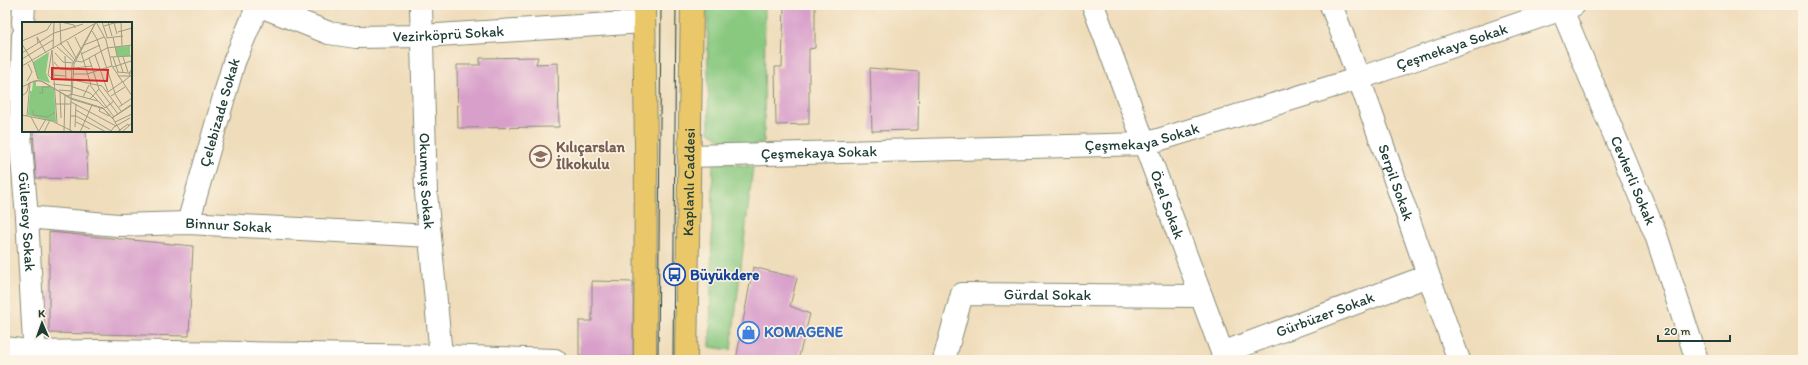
<svg xmlns="http://www.w3.org/2000/svg" width="1808" height="365" font-family="Itim,sans-serif">
  <style>
    .green { fill: #88c87f; stroke: #54825a }
    .building { fill: #d89fcb }
    .lines { fill: none; stroke-linecap: round; stroke-linejoin: round }
    .minor-casing { stroke: #878c77; stroke-width: 24 }
    .major-casing { stroke: #878c77; stroke-width: 24 }
    .minor { stroke: #fff; stroke-width: 22 }
    .major { stroke: #eac769; stroke-width: 22 }
    .tram { stroke: #1f3d34; stroke-width: 1 }
    .labels { text-anchor: middle; dominant-baseline: central; stroke-width: 3; stroke-linejoin: round; paint-order: stroke }
    .street-label { font-size: 15px; fill: #1f3d34; stroke: #fcf5e5 }
    .education-label { font-size: 15px; font-weight: bold; fill: #785e54; stroke: #fcf5e5; text-anchor: start }
    .transit-label { font-size: 15px; font-weight: bold; fill: #164399; stroke: #fcf5e5; text-anchor: start }
    .shop-label { font-size: 15px; font-weight: bold; fill: #366cbe; stroke: #fcf5e5; text-anchor: start }
    .inset-road { fill: none; stroke: #9c9c84; stroke-width: 1 }
    .view { fill: #d62828; fill-opacity: 0.15; stroke: #d62828; stroke-width: 2 }
    .inset-edge { fill: none; stroke: #1f3d34; stroke-width: 2 }
  </style>
  <rect width="100%" height="100%" fill="#fcf5e5"/>
  <filter id="ink" filterUnits="userSpaceOnUse"><feTurbulence type="fractalNoise" baseFrequency=".025" numOctaves="2"/><feDisplacementMap in="SourceGraphic" scale="8" xChannelSelector="R" yChannelSelector="G"/><feConvolveMatrix kernelMatrix="1 2 1 2 8 2 1 2 1" color-interpolation-filters="sRGB"/></filter>
  <filter id="wash" filterUnits="userSpaceOnUse"><feTurbulence type="fractalNoise" baseFrequency=".012" numOctaves="4" result="noise"/><feDisplacementMap in="SourceGraphic" scale="16" xChannelSelector="R" yChannelSelector="G"/><feGaussianBlur stdDeviation="0.9" result="paint"/><feColorMatrix in="noise" values="0 0 0 0 0 0 0 0 0 0 0 0 0 0 0 0 0 1.4 0 .05"/><feComposite in="paint" operator="in"/></filter>
  <g filter="url(#wash)">
    <rect width="100%" height="100%" fill="#efdcba"/>
    <g class="green">
      <path d="M 707,5 L 765,5 L 764,142 L 738,150 L 709,132 Z"/>
      <path d="M 713,161 L 753,167 L 731,350 L 710,347 Z"/>
    </g>
    <g id="blocks">
      <g class="building">
        <path d="M 784,5 L 815,5 L 815,48 L 809,49 L 809,124 L 776,125 L 775,67 L 782,67 Z"/>
        <path d="M 538,57 L 536,64 L 558,63 L 559,127 L 458,128 L 457,65 L 480,65 L 480,58 Z"/>
        <path d="M 870,68 L 919,72 L 918,130 L 872,131 Z"/>
        <path d="M 33,131 L 86,131 L 88,179 L 36,178 Z"/>
        <path d="M 49,232 L 193,246 L 189,336 L 49,333 Z"/>
        <path d="M 753,267 L 797,278 L 790,306 L 810,314 L 798,360 L 736,360 Z"/>
        <path d="M 592,281 L 633,282 L 633,357 L 579,356 L 579,321 L 592,321 Z"/>
      </g>
    </g>
  </g>
  <g filter="url(#ink)">
    <use href="#blocks" fill-opacity="0" stroke="#878c77" stroke-width="1"/>
    <g class="lines">
      <defs>
        <g id="minor">
          <path id="s1" d="M 258,5 L 329,33 L 356,37 L 422,36 L 644,22"/>
          <path id="s2" d="M 421,5 L 426,193 L 441,356"/>
          <path id="s3" d="M 1093,5 L 1225,360"/>
          <path id="s4" d="M 1331,5 C 1377,122 1415,242 1459,360"/>
          <path id="s5" d="M 1560,5 L 1656,235 L 1697,360"/>
          <path d="M 23,23 L 24,5"/>
          <path id="s6" d="M 23,36 L 20,135 L 27,217 L 35,360"/>
          <path id="s7" d="M 689,156 L 1145,144 L 1360,78 L 1574,5"/>
          <path id="s8" d="M 27,217 L 118,225 L 188,223 L 430,236"/>
          <path id="s9" d="M 188,223 L 234,62 L 258,5"/>
          <path d="M 5,348 L 34,352 L 99,351 L 441,356 L 555,360"/>
          <path id="s10" d="M 1222,353 L 1428,276"/>
          <path id="s11" d="M 944,360 L 962,294 L 1201,296"/>
        </g>
        <g id="major">
          <path d="M 644,5 L 646,150 L 645,360"/>
          <path id="s12" d="M 686,360 L 692,5"/>
        </g>
      </defs>
      <use href="#minor" class="minor-casing"/>
      <use href="#major" class="major-casing"/>
      <use href="#minor" class="minor"/>
      <use href="#major" class="major"/>
      <g class="tram">
        <path d="M 658,360 L 661,5"/>
        <path d="M 673,360 L 676,5"/>
      </g>
    </g>
  </g>
  <defs>
    <symbol id="school-ring" viewBox="-11 -11 22 22"><circle r="9.5" fill="#fcf5e5" stroke="#8d6e63" stroke-width="1.5"/><path d="M0-5L7-2L0 1L-7-2ZM-4 1L0 2.5L4 1V4Q0 6-4 4Z" fill="#8d6e63"/></symbol>
    <symbol id="bus-ring" viewBox="-11 -11 22 22"><circle r="9.5" fill="#fcf5e5" stroke="#1a4fb4" stroke-width="1.5"/><path d="M-5-6H5V4H4V6H2V4H-2V6H-4V4H-5ZM-3.5-4V0h7V-4ZM-3.5 1.2v1.5H-2V1.2ZM2 1.2v1.5H3.5V1.2Z" fill="#1a4fb4"/></symbol>
    <symbol id="shop-ring" viewBox="-11 -11 22 22"><circle r="9.5" fill="#fcf5e5" stroke="#3f7fe0" stroke-width="1.5"/><path d="M-5-2.5h2.3a2.7 3.5 0 0 1 5.4 0H5L5.5 6h-11ZM-1.5-2.5h3a1.5 2.3 0 0 0-3 0Z" fill="#3f7fe0"/></symbol>
  </defs>
  <g fill-rule="evenodd">
    <use href="#school-ring" x="528" y="144" width="25" height="25"/>
    <use href="#bus-ring" x="662" y="262" width="25" height="25"/>
    <use href="#shop-ring" x="736" y="320" width="25" height="25"/>
  </g>
  <g class="labels">
    <g class="street-label">
      <text stroke="none"><textPath href="#s1" startOffset="196">Vezirköprü Sokak</textPath></text>
      <text stroke="none"><textPath href="#s7" startOffset="778">Çeşmekaya Sokak</textPath></text>
      <text stroke="none"><textPath href="#s9" startOffset="115">Çelebizade Sokak</textPath></text>
      <text stroke="none"><textPath href="#s7" startOffset="454">Çeşmekaya Sokak</textPath></text>
      <text stroke="none"><textPath href="#s7" startOffset="130">Çeşmekaya Sokak</textPath></text>
      <text stroke="none"><textPath href="#s2" startOffset="176">Okumuş Sokak</textPath></text>
      <text stroke="none"><textPath href="#s5" startOffset="190">Cevherli Sokak</textPath></text>
      <text stroke="none"><textPath href="#s12" startOffset="178">Kaplanlı Caddesi</textPath></text>
      <text stroke="none"><textPath href="#s4" startOffset="189">Serpil Sokak</textPath></text>
      <text stroke="none"><textPath href="#s3" startOffset="213">Özel Sokak</textPath></text>
      <text stroke="none"><textPath href="#s6" startOffset="186">Gülersoy Sokak</textPath></text>
      <text stroke="none"><textPath href="#s8" startOffset="202">Binnur Sokak</textPath></text>
      <text stroke="none"><textPath href="#s11" startOffset="154">Gürdal Sokak</textPath></text>
      <text stroke="none"><textPath href="#s10" startOffset="110">Gürbüzer Sokak</textPath></text>
    </g>
    <g class="education-label">
      <text x="556" y="147">Kılıçarslan<tspan x="556" dy="17">İlkokulu</tspan></text>
    </g>
    <g class="transit-label">
      <text x="690" y="275">Büyükdere</text>
    </g>
    <g class="shop-label">
      <text x="764" y="332">KOMAGENE</text>
    </g>
  </g>
  <g transform="translate(22 22)">
    <rect width="110" height="110" fill="#efdcba"/>
    <path d="M 108,24 L 108,34 L 95,34 L 93,25 ZM 27,30 L 24,51 L 28,61 L 16,57 L 11,40 ZM 14,59 L 14,64 L 27,64 L 32,67 L 34,100 L 6,93 L 8,69 L 10,69 L 11,60 Z" fill="#88c87f"/>
    <path class="inset-road" d="M 38,0 L 39,23M 39,0 L 52,3 L 53,6M 74,0 L 84,18 L 90,44 L 110,74M 80,0 L 85,15M 86,0 L 90,14M 99,0 L 100,24M 93,1 L 105,0M 82,4 L 92,1 L 95,12M 70,9 L 75,17 L 93,71M 96,10 L 110,6M 53,15 L 59,27M 91,15 L 95,34M 84,16 L 101,14M 0,19 L 25,8 L 30,0M 45,19 L 54,36M 16,21 L 15,15 L 24,31M 0,22 L 11,40 L 16,57M 39,22 L 53,38M 62,23 L 82,15M 35,25 L 52,40M 31,27 L 32,0M 30,28 L 35,101M 30,28 L 26,53 L 30,57 L 49,58M 59,30 L 69,63M 0,31 L 32,11 L 61,2M 33,31 L 41,40 L 51,41M 59,32 L 78,23M 73,33 L 86,70M 43,34 L 44,58M 88,35 L 110,34M 91,35 L 96,50M 96,35 L 101,50M 101,35 L 106,50M 67,36 L 77,67 L 68,77M 0,37 L 31,18M 54,39 L 60,40 L 85,26 L 110,23M 32,40 L 38,47 L 50,48M 0,44 L 72,2M 91,45 L 109,39M 52,46 L 70,44M 95,50 L 107,51 L 110,47M 51,52 L 65,52 L 90,44M 31,53 L 43,54M 96,54 L 109,54M 51,58 L 80,64 L 99,89M 5,59 L 10,50 L 6,42M 101,60 L 108,54 L 107,51 L 110,51M 31,62 L 50,64M 68,63 L 92,95M 0,65 L 12,59 L 20,59 L 49,77 L 82,87 L 91,97M 51,65 L 68,71 L 83,86 L 92,79M 77,67 L 96,92M 37,68 L 49,69M 86,70 L 100,60M 17,71 L 21,71 L 20,65 L 28,65M 38,71 L 39,96M 49,72 L 76,79M 93,72 L 100,83M 0,74 L 5,70 L 7,61 L 17,58 L 49,76 L 81,86 L 90,96 L 110,83M 45,74 L 50,72 L 52,42 L 74,0M 89,74 L 103,65M 61,75 L 67,63M 49,80 L 94,104M 34,82 L 49,82M 97,85 L 110,76M 78,86 L 77,89 L 87,94M 11,88 L 11,93 L 26,95 L 33,90M 54,88 L 91,110M 0,93 L 30,99 L 52,110M 5,94 L 8,61M 49,94 L 54,94 L 84,110M 9,95 L 17,110M 90,95 L 99,110M 90,96 L 110,82M 54,100 L 68,107M 93,100 L 110,92M 53,105 L 54,82M 17,109 L 24,97M 89,109 L 92,105 L 108,96M 22,110 L 28,98M 42,110 L 43,73M 48,110 L 50,43 L 74,0M 58,110 L 70,83M 95,110 L 106,102 L 107,104M 100,110 L 110,101"/>
    <path class="view" d="M 30,46 L 86,48 L 85,59 L 30,57 Z"/>
    <rect width="110" height="110" class="inset-edge"/>
  </g>
  <rect width="1808" height="365" fill="none" stroke="#fcf5e5" stroke-width="20"/>
  <g transform="translate(42 323) rotate(358)" stroke="#fcf5e5" stroke-width="3" paint-order="stroke">
  <path d="M0-3L7 15L0 10L-7 15Z" fill="#1f3d34"/>
  <text y="-6" font-size="11" font-weight="bold" text-anchor="middle" fill="#1f3d34">K</text>
  </g>
  <path d="M1658 335v6h72v-6" fill="none" stroke="#1f3d34" stroke-width="2"/>
  <text x="1664" y="335" font-size="12" fill="#1f3d34" stroke="#fcf5e5" stroke-width="3" paint-order="stroke">20 m</text>
</svg>
